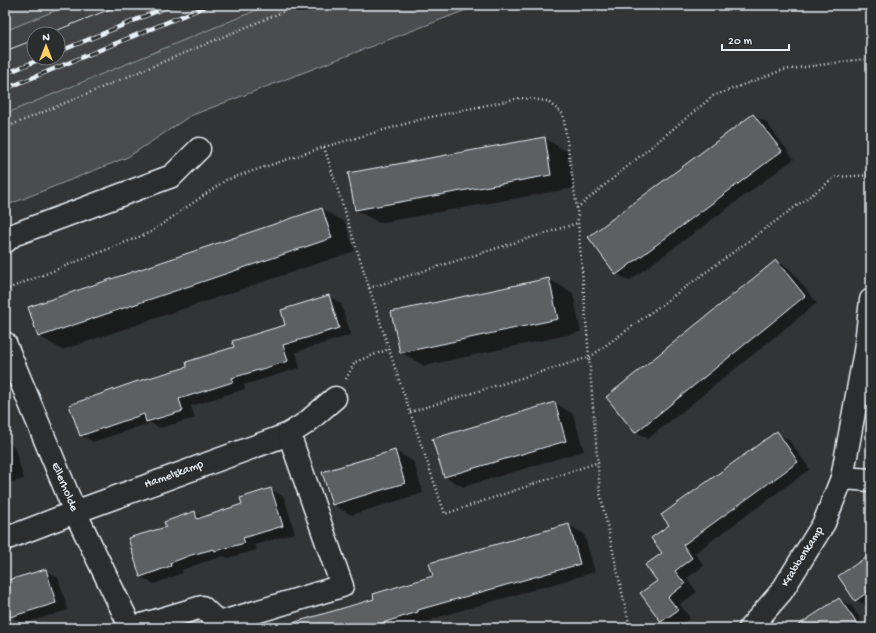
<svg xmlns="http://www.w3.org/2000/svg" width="876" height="633" font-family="'Gochi Hand',sans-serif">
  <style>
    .built { fill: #3f4244; fill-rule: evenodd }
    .green { fill: #494d4f; stroke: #989fa4 }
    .shadow { fill: #0007 }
    .building { fill: #5c6063; stroke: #e8f1f8 }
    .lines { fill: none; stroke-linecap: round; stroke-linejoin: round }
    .minor-casing { stroke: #e8f1f8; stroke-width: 25 }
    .path { stroke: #e8f1f8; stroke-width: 2.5; stroke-dasharray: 1 3; stroke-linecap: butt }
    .minor { stroke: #2a2d2e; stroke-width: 22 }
    .tram { stroke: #e8f1f8; stroke-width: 1 }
    .rail-casing { stroke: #e8f1f8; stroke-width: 4.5 }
    .rail { stroke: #2a2d2e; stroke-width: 3; stroke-dasharray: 9; stroke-linecap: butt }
    .labels { text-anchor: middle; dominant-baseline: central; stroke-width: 3.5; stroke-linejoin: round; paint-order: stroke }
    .street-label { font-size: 12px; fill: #e8f1f8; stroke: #2a2d2e }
  </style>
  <rect width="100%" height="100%" fill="#323536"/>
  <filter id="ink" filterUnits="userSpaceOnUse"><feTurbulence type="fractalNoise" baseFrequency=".025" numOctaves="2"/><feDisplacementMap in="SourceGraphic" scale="8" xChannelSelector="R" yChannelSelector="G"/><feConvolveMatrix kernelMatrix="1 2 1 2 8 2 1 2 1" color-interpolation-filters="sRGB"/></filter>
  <g filter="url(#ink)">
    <path class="built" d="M 69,5 L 269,5 L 5,114 L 5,31 ZM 34,34 L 58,34 L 58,58 L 34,58 Z"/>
    <g class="green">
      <path d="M 5,5 L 69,5 L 5,31 Z"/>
      <path d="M 269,5 L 479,5 L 190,116 L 128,157 L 5,206 L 5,114 Z"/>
    </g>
    <g class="shadow">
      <path d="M 753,115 L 766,122 L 794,159 L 629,281 L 617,274 Z"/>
      <path d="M 544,138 L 568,152 L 574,188 L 379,223 L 356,210 Z"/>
      <path d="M 322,209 L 345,222 L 355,251 L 62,350 L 39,336 Z"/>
      <path d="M 776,261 L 789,268 L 817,303 L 648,439 L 636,432 Z"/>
      <path d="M 549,279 L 573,293 L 581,332 L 424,366 L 401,352 Z"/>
      <path d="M 329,296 L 341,304 L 351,335 L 296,352 L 300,368 L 244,385 L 245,389 L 191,406 L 195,418 L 160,428 L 150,423 L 93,442 L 81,435 L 188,367 L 286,326 Z"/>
      <path d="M 555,403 L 573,414 L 584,451 L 463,487 L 445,477 Z"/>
      <path d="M 777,433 L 789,440 L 810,469 L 695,553 L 704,566 L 687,578 L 697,592 L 680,604 L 690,618 L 676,628 L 673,628 L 662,622 L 641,594 L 658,581 L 663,553 L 670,526 Z"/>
      <path d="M 5,441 L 14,446 L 24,479 L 5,484 Z"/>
      <path d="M 395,451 L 414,462 L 423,493 L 351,515 L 332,504 Z"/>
      <path d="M 271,489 L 284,497 L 295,533 L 255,545 L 257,550 L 228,558 L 225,556 L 204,562 L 182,570 L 183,573 L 154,584 L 141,577 L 130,539 L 167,527 L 194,512 L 204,518 L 243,505 Z"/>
      <path d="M 569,525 L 584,534 L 595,572 L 432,619 L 433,621 L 409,628 L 281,628 L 375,600 Z"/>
      <path d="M 871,555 L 871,606 L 869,607 L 856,600 Z"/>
      <path d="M 45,570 L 58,577 L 68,610 L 23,624 L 11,616 L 5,597 L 5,582 Z"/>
      <path d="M 839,599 L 852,606 L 867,628 L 805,628 Z"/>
    </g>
    <g class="building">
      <path d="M 753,114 L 782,151 L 616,275 L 588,237 Z"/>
      <path d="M 545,137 L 551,175 L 355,210 L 348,173 Z"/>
      <path d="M 322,208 L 332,238 L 38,337 L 28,307 Z"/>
      <path d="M 776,260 L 805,296 L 635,433 L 606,397 Z"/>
      <path d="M 549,278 L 558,319 L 400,353 L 391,312 Z"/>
      <path d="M 329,295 L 339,328 L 283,345 L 288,361 L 232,378 L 233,382 L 179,399 L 183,411 L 146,422 L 144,414 L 80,436 L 69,405 L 135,382 L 187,367 L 186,362 L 234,347 L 232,341 L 285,325 L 281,310 Z"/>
      <path d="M 555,402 L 566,441 L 444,477 L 432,439 Z"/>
      <path d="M 777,431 L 798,462 L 683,545 L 692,558 L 675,571 L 685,584 L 668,597 L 678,610 L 661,622 L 640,593 L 657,581 L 645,565 L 662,553 L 651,538 L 669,525 L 661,515 Z"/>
      <path d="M 395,450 L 405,483 L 332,505 L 322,472 Z"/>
      <path d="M 271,488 L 283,526 L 243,538 L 245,543 L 215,551 L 214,549 L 191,555 L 170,563 L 171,566 L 140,577 L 128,538 L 166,527 L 164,522 L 195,511 L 197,519 L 242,504 L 240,498 Z"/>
      <path d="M 569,524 L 580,564 L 418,610 L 418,612 L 366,628 L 293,628 L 292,623 L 374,599 L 373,594 L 433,576 L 429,563 Z"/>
      <path d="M 871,554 L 871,590 L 855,601 L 838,576 Z"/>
      <path d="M 46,569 L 56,603 L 10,617 L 5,601 L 5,581 Z"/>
      <path d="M 839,598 L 860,628 L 794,628 Z"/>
    </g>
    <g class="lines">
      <defs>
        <g id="minor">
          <path d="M 5,242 L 13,235 L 172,176 L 199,149"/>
          <path d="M 5,343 L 75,512 L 131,628"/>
          <path d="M 842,478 L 871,480"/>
          <path d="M 5,539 L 75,512 L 289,434 L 306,423 L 335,398"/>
          <path d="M 131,628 L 202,607 L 219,623 L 342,586 L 289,434"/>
          <path d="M 750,628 L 782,591 L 824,523 L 842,478 L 865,351 L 871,300"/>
        </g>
      </defs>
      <use href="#minor" class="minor-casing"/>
      <g class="path">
        <path d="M 5,128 L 299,5"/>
        <path d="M 324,147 L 395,368 L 445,514 L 599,462"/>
        <path d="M 577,208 L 713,96 L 783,70 L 871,58"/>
        <path d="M 369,288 L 578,223"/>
        <path d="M 5,290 L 151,232 L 226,180 L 324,147 L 426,118 L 520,98 L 547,101 L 563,114 L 577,209 L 600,493 L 630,628"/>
        <path d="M 346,379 L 355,362 L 389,349"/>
        <path d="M 410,412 L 590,357 L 836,177 L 871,175"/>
      </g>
      <use href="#minor" class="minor"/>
      <g class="tram">
        <path d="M 48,34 L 120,5"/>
        <path d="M 5,51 L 34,40"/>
      </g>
      <defs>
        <g id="rail">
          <path d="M 58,52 L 172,5"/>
          <path d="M 5,74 L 43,58"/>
          <path d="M 5,89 L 209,5"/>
        </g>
      </defs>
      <use href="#rail" class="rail-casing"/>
      <use href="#rail" class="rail"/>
    </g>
  </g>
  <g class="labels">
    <g class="street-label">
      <text transform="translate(174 475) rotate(-20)">Hamelskamp</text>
      <text transform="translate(64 487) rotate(67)">Ellerholde</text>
      <text transform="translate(803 557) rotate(-58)">Krabbenkamp</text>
    </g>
  </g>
  <rect width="876" height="633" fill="none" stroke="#2a2d2e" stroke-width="20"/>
  <rect x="10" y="10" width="856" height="613" fill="none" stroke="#e8f1f8" stroke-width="1.5" filter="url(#ink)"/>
  <g transform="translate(46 46)"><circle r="19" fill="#2a2d2e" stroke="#767b7f"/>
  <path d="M0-3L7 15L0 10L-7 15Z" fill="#ffd166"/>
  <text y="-6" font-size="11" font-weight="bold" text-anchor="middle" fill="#e8f1f8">N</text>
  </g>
  <path d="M722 44v6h67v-6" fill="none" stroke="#e8f1f8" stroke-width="2"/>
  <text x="728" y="44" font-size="12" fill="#e8f1f8" stroke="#2a2d2e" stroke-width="3" paint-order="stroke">20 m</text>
</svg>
